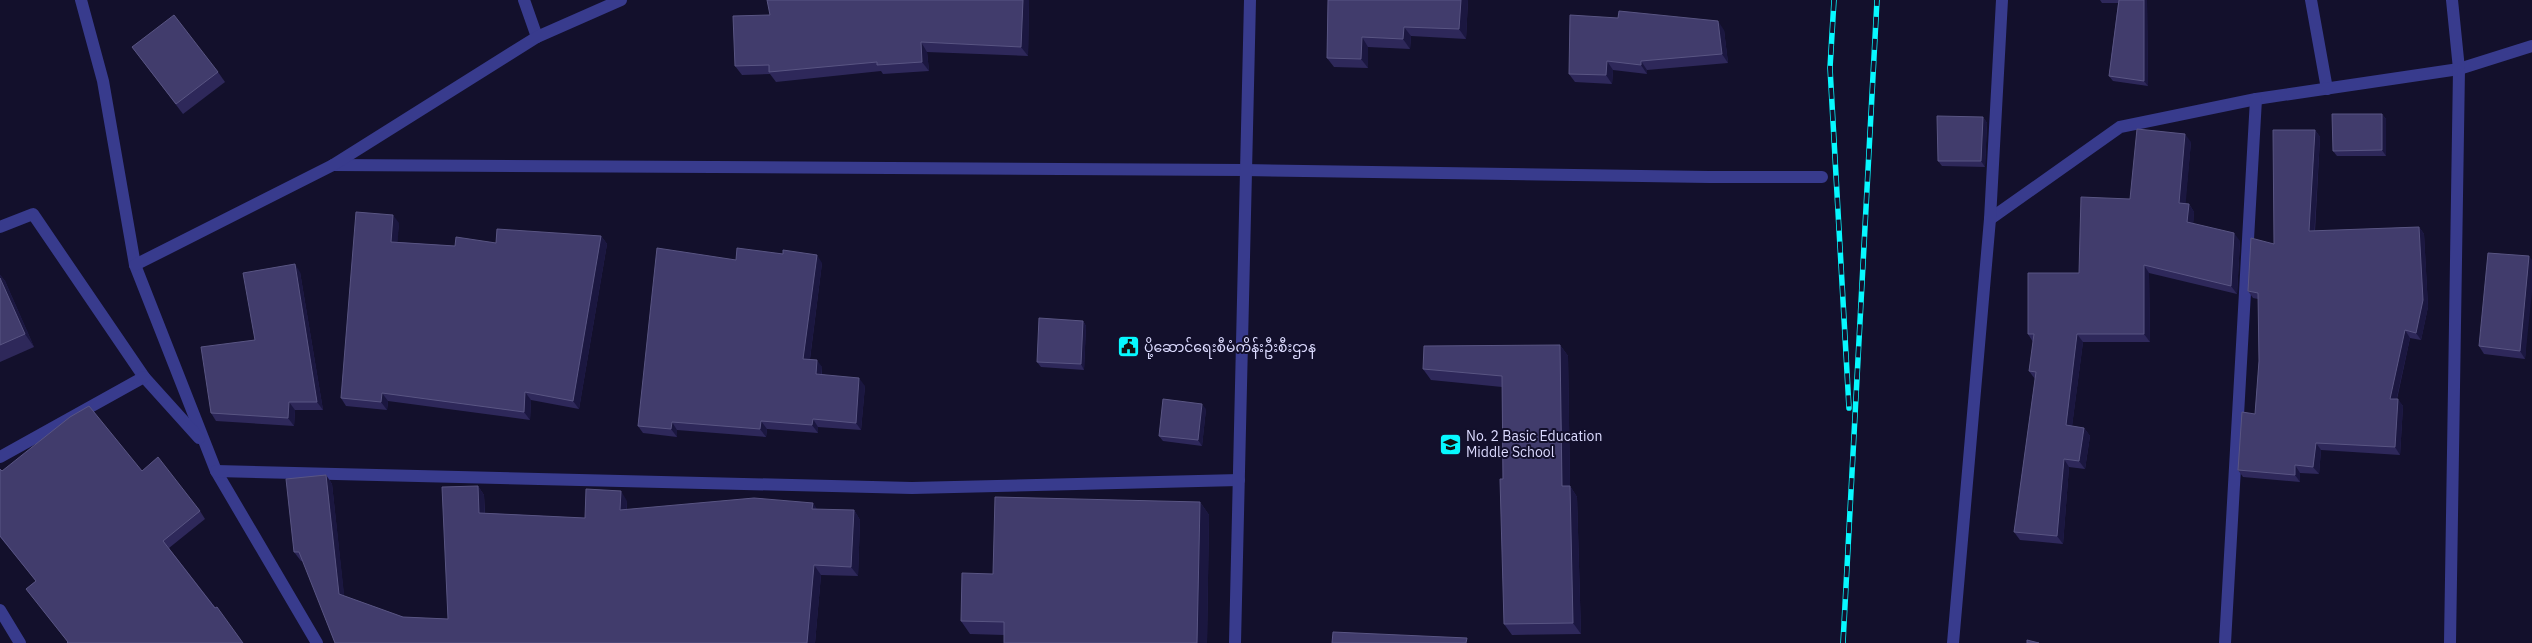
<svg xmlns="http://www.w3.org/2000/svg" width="2532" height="643" font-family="'IBM Plex Sans','Noto Sans Myanmar',sans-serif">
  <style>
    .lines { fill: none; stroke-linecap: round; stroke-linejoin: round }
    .street { stroke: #383b8d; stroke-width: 12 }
    .rail-casing { stroke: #07f8ff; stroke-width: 5.5 }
    .rail { stroke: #13102c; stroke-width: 4; stroke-dasharray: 11; stroke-linecap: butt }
    .wall { fill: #2e285a }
    .shaded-wall { fill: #1b1740 }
    .building { fill: #413c6c; stroke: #595583 }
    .labels { text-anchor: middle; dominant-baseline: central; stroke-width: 4; stroke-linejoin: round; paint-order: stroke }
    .poi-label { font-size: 14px; fill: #dcdbff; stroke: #13102c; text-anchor: start }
  </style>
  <rect width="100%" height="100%" fill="#13102c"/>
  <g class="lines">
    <g class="street">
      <path d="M 81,0 L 103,81 L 135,265 L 216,471 L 317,643"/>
      <path d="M 524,0 L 537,37"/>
      <path d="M 2311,0 L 2327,89"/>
      <path d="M 333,165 L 1244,170 L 1709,177 L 1822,177"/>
      <path d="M 1990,219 L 2120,127 L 2256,99 L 2459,69 L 2532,46"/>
      <path d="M 0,227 L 33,214 L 144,377 L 199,438"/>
      <path d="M 135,265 L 333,165 L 537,37 L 621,0"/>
      <path d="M 0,457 L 144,377"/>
      <path d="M 216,471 L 912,488 L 1239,480"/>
      <path d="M 0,610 L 20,643"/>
      <path d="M 1235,643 L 1250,0"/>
      <path d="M 1953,643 L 1990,219 L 2002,0"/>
      <path d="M 2225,643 L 2256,99"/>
      <path d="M 2450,643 L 2459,69 L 2452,0"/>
    </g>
    <defs>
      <g id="rail">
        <path d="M 1834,0 L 1830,68 L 1849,408"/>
        <path d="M 1843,643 L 1877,0"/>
      </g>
    </defs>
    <use href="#rail" class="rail-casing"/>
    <use href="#rail" class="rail"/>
  </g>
  <g class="wall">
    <path d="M 767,0 L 1029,0 L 1028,56 L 927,52 L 929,71 L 883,74 L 881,71 L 776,82 L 770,74 L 742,75 L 735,66 L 770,15 Z"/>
    <path d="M 1328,0 L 1468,0 L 1466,39 L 1411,36 L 1410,49 L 1368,47 L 1368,68 L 1334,67 L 1327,58 Z"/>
    <path d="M 2100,0 L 2147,0 L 2148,86 L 2113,81 L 2109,76 L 2118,3 L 2102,3 Z"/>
    <path d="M 1570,15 L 1724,30 L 1728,63 L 1647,70 L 1647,74 L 1613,70 L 1612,84 L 1575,82 L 1569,74 Z"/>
    <path d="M 132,47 L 218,72 L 225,82 L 183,114 Z"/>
    <path d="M 2382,114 L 2386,119 L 2386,156 L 2337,156 L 2333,151 Z"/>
    <path d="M 1983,117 L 1987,123 L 1985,167 L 1942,166 L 1938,161 Z"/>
    <path d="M 2315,130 L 2320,137 L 2315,231 L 2419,227 L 2424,234 L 2428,307 L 2421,340 L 2410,338 L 2397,399 L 2403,406 L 2400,455 L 2321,450 L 2319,474 L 2300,473 L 2300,482 L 2243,477 L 2238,470 L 2255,414 L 2259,361 L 2258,299 L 2253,298 L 2248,291 L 2274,244 Z"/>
    <path d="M 2191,142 L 2185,204 L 2189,204 L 2194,212 L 2193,224 L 2240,241 L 2237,294 L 2149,273 L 2150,342 L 2083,342 L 2072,426 L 2084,428 L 2090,436 L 2085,469 L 2069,467 L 2063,544 L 2020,540 L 2014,532 L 2035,379 L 2029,371 L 2033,342 L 2028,334 L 2079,273 L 2130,199 Z"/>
    <path d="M 399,223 L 397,242 L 455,246 L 601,236 L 607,244 L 579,409 L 531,400 L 530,420 L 388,401 L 387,410 L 346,406 L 341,398 Z"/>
    <path d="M 783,254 L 822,263 L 810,359 L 822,367 L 822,374 L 865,386 L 861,430 L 818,427 L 818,433 L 767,429 L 766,437 L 677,430 L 677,437 L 643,433 L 638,426 L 736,260 Z"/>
    <path d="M 2532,260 L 2525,359 L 2484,354 L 2479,346 Z"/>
    <path d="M 300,272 L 323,410 L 295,410 L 294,426 L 216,421 L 211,413 L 255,340 Z"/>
    <path d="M 0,275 L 5,281 L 34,347 L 0,362 Z"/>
    <path d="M 1083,321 L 1086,326 L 1084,370 L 1041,367 L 1037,362 Z"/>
    <path d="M 1560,345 L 1568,356 L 1570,486 L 1577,497 L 1581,634 L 1512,635 L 1504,624 L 1502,387 L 1431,380 L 1423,369 Z"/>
    <path d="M 1206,409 L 1202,446 L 1163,441 L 1159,436 Z"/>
    <path d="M 0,469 L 2,471 L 142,471 L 200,511 L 205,519 L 169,548 L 243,643 L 68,642 L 26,589 L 36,581 L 0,537 Z"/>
    <path d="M 326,475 L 332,484 L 344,596 L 403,617 L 448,619 L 478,486 L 484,495 L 485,513 L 585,518 L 627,501 L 627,510 L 854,510 L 860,520 L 858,576 L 821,575 L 815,643 L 335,643 L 303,561 L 301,561 L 294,552 Z"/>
    <path d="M 1200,502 L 1209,515 L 1207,643 L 1004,643 L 1004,635 L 970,634 L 961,621 Z"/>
  </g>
  <g class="shaded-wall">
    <path d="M 1023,0 L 1029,0 L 1028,56 L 1021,47 Z"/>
    <path d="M 1461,0 L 1468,0 L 1466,39 L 1459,29 Z"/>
    <path d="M 2144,0 L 2147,0 L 2148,86 L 2144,81 Z"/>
    <path d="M 1718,21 L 1724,30 L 1728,63 L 1722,54 Z"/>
    <path d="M 1404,27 L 1411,36 L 1410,49 L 1403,39 Z"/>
    <path d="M 1362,37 L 1368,47 L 1368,68 L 1361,59 Z"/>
    <path d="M 921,42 L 927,52 L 929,71 L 922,62 Z"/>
    <path d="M 1607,61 L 1613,70 L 1612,84 L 1606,75 Z"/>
    <path d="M 1641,61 L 1647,70 L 1647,74 L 1641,65 Z"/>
    <path d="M 2382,114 L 2386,119 L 2386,156 L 2382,150 Z"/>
    <path d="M 1983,117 L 1987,123 L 1985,167 L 1981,161 Z"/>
    <path d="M 2315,130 L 2320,137 L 2314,238 L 2309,231 Z"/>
    <path d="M 2185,134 L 2191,142 L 2185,211 L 2179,203 Z"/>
    <path d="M 2189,204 L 2194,212 L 2193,230 L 2187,222 Z"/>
    <path d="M 393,215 L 399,223 L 397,250 L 391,242 Z"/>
    <path d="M 2419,227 L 2424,234 L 2428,307 L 2421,340 L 2416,333 Z"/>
    <path d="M 2234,233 L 2240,241 L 2237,294 L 2231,286 Z"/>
    <path d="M 601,236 L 607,244 L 579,409 L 573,401 Z"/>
    <path d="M 817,255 L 822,263 L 809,366 L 803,359 Z"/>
    <path d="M 2529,256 L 2532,260 L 2532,292 L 2525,359 L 2520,351 Z"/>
    <path d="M 295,264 L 300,272 L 323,410 L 317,402 Z"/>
    <path d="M 2144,265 L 2149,273 L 2150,342 L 2144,334 Z"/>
    <path d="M 0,275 L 5,281 L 34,347 L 25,334 L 0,278 Z"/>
    <path d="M 1083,321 L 1086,326 L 1084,370 L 1081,364 Z"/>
    <path d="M 2405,330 L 2410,338 L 2395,406 L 2390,399 Z"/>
    <path d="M 2077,334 L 2083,342 L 2071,434 L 2066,425 Z"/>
    <path d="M 1560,345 L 1568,356 L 1570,486 L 1577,497 L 1581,634 L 1573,623 L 1562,486 Z"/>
    <path d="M 817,360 L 822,367 L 821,381 L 816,374 Z"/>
    <path d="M 859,378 L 865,386 L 861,430 L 856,423 Z"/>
    <path d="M 525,392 L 531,400 L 530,420 L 524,412 Z"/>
    <path d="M 382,393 L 388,401 L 387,410 L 381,402 Z"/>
    <path d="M 2398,399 L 2403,406 L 2400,455 L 2395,447 Z"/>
    <path d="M 289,402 L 295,410 L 294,426 L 288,418 Z"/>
    <path d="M 1202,404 L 1206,409 L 1202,446 L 1198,440 Z"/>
    <path d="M 813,419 L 818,427 L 818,433 L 812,425 Z"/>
    <path d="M 761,421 L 767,429 L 766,437 L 760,429 Z"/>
    <path d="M 672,422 L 677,430 L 677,437 L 671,429 Z"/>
    <path d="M 2084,428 L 2090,436 L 2085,469 L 2079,461 Z"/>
    <path d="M 2316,443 L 2321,450 L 2319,474 L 2313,467 Z"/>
    <path d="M 2064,459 L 2069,467 L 2063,544 L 2057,536 Z"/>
    <path d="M 2295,465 L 2300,473 L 2300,482 L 2295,475 Z"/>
    <path d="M 326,475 L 332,484 L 345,603 L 339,594 Z"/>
    <path d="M 478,486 L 484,495 L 485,522 L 479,513 Z"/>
    <path d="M 621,491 L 627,501 L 626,520 L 620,510 Z"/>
    <path d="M 1200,502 L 1209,515 L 1207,643 L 1197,643 Z"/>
    <path d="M 813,503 L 819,512 L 812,509 Z"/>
    <path d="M 854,510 L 860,520 L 858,576 L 851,567 Z"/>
    <path d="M 814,565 L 821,575 L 815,643 L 807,643 Z"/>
  </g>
  <g class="building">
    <path d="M 767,0 L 1023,0 L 1021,47 L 921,42 L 922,62 L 877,65 L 877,62 L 769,72 L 769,65 L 735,66 L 733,16 L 770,15 Z"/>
    <path d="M 1328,0 L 1461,0 L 1459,29 L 1404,27 L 1403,39 L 1362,37 L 1361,59 L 1327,58 Z"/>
    <path d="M 2119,0 L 2144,0 L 2144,81 L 2109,76 Z"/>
    <path d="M 1619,11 L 1718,21 L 1722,54 L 1641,61 L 1641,65 L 1607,61 L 1606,75 L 1569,74 L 1570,15 L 1618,18 Z"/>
    <path d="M 174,15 L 218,72 L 176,104 L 132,47 Z"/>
    <path d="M 2332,114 L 2382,114 L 2382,150 L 2333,151 Z"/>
    <path d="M 1937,116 L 1983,117 L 1981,161 L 1938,161 Z"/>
    <path d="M 2137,129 L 2185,134 L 2179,203 L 2189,204 L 2187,222 L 2234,233 L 2231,286 L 2144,265 L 2144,334 L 2077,334 L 2066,425 L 2084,428 L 2079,461 L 2064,459 L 2057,536 L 2014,532 L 2036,372 L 2029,371 L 2034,334 L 2028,334 L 2028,273 L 2079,273 L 2081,197 L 2130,199 Z"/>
    <path d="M 2273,130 L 2315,130 L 2309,231 L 2419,227 L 2423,300 L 2416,333 L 2405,330 L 2390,399 L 2398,399 L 2395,447 L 2316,443 L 2313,467 L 2295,465 L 2295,475 L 2238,470 L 2242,412 L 2255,414 L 2259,361 L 2258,293 L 2248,291 L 2251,238 L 2274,244 Z"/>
    <path d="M 356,212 L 393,215 L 391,242 L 455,246 L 456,237 L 496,243 L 497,229 L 601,236 L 573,401 L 525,392 L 524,412 L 382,393 L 381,402 L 341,398 Z"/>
    <path d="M 657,248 L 736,260 L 737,248 L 783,254 L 783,250 L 817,255 L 803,359 L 817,360 L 816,374 L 859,378 L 856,423 L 813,419 L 812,425 L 761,421 L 760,429 L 672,422 L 671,429 L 638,426 Z"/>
    <path d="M 2488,253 L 2529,256 L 2520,351 L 2479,346 Z"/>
    <path d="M 295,264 L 317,402 L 289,402 L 288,418 L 211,413 L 201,347 L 255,340 L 243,273 Z"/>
    <path d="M 0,278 L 25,334 L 0,345 Z"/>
    <path d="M 1039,318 L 1083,321 L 1081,364 L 1037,362 Z"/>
    <path d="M 1560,345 L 1562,486 L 1570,486 L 1573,623 L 1504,624 L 1500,479 L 1503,479 L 1502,376 L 1423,369 L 1424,346 Z"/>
    <path d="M 1163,399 L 1202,404 L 1198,440 L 1159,436 Z"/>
    <path d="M 89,406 L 142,471 L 158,457 L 200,511 L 163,541 L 215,608 L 217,607 L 243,643 L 67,643 L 68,642 L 26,589 L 36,581 L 0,536 L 0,469 L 2,471 L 70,417 Z"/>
    <path d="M 326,475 L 339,594 L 403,617 L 448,619 L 442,487 L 478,486 L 479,513 L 585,518 L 586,489 L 621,491 L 620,510 L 754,498 L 813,503 L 812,509 L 854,510 L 851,567 L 814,565 L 807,643 L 335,643 L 299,552 L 294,552 L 286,479 Z"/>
    <path d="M 995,497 L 1200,502 L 1197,643 L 1004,643 L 1004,622 L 961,621 L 962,573 L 993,574 Z"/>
    <path d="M 1333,632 L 1467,638 L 1466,643 L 1332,643 Z"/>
    <path d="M 2027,640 L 2039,643 L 2027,643 Z"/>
  </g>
  <defs>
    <symbol id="civic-square" viewBox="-11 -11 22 22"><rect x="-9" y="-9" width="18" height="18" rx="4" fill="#07f8ff" stroke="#13102c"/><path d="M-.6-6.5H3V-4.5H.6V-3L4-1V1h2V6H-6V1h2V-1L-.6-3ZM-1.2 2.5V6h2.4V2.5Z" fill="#111"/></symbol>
    <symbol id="school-square" viewBox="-11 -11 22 22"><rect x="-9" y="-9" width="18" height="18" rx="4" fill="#07f8ff" stroke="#13102c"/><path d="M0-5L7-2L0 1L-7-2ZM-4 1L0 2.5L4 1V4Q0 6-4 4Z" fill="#111"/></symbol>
  </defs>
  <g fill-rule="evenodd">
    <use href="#civic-square" x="1116" y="334" width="25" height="25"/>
    <use href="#school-square" x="1438" y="432" width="25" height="25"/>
  </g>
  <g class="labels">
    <g class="poi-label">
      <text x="1144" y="347">ပို့ဆောင်ရေးစီမံကိန်းဦးစီးဌာန</text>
      <text x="1466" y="436">No. 2 Basic Education<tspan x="1466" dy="16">Middle School</tspan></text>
    </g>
  </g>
</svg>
